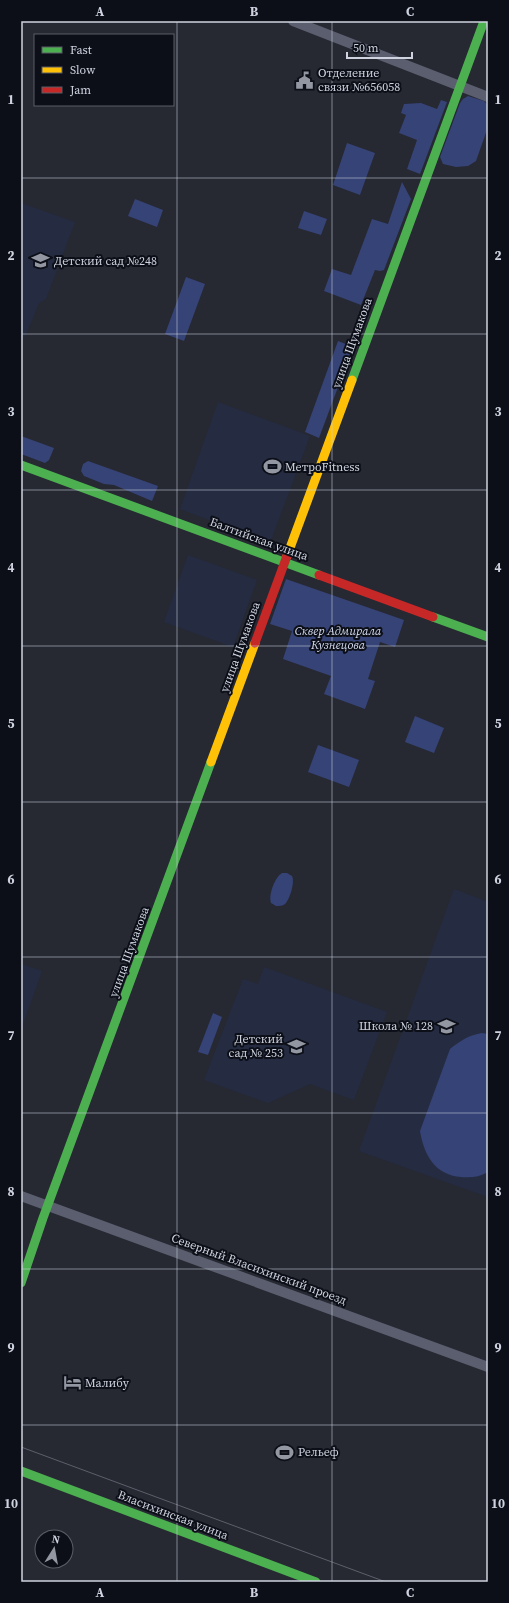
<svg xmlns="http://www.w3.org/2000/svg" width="509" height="1603" font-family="'Source Serif 4',serif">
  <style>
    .built { fill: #252c42 }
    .green { fill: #364376 }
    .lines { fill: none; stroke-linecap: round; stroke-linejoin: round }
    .street { stroke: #5a5e6e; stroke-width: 10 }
    .fast { stroke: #4caf50; stroke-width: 9 }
    .slow { stroke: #ffc107; stroke-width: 9 }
    .jam { stroke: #c62828; stroke-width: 9 }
    .tram { stroke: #5d5f6a; stroke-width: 1 }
    .grid { fill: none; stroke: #ced3df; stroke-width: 1; stroke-opacity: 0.55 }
    .labels { text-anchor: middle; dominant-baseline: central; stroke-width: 4; stroke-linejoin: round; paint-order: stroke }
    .poi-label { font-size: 12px; fill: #ced3df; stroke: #0c0f17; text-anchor: start }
    .street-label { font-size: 12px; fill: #ced3df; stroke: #0c0f17 }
    .park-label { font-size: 12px; font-style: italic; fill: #d5dcf0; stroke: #0c0f17 }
    .neatline { fill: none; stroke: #ced3df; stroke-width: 1.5 }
    .grid-label { font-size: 13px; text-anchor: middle; font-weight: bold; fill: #ced3df }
  </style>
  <rect width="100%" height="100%" fill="#262832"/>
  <g class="built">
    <path d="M 21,203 L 75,222 L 46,299 L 39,303 L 26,335 L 21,339 Z"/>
    <path d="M 218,402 L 310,436 L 270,543 L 180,509 Z"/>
    <path d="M 188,555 L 257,580 L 233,647 L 164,622 Z"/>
    <path d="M 454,889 L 488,902 L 488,1197 L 359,1151 Z"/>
    <path d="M 21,964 L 42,971 L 21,1030 Z"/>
    <path d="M 264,967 L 387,1012 L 354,1100 L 310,1084 L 268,1103 L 204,1080 L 243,979 L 258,984 Z"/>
  </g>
  <g class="green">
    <path d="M 468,96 L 484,101 L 488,105 L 488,127 L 476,161 L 468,166 L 456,167 L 443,164 L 440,157 L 460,103 L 463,99 Z"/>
    <path d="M 441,100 L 447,102 L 420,174 L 407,169 L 417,140 L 399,133 L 406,115 L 401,113 L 404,104 L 421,103 L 437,109 Z"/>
    <path d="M 347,143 L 375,153 L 360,195 L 333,185 Z"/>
    <path d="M 402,182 L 411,199 L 384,270 L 380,271 L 375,270 L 361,305 L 324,291 L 332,269 L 351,275 L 372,219 L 388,224 Z"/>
    <path d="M 135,199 L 163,210 L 157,227 L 128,216 Z"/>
    <path d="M 304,211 L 327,219 L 321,235 L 298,228 Z"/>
    <path d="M 186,277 L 205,284 L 184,341 L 165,334 Z"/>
    <path d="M 338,341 L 353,347 L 319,438 L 305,432 Z"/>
    <path d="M 21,436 L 54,448 L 49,460 L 45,463 L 21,454 Z"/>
    <path d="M 88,461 L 158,486 L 152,501 L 114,485 L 104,484 L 84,476 L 81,471 L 83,464 Z"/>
    <path d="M 286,579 L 404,620 L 395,647 L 380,642 L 368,679 L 375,681 L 365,709 L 324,694 L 331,676 L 283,659 L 292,631 L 270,624 Z"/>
    <path d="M 415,716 L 444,728 L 434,753 L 405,742 Z"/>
    <path d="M 318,745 L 359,760 L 349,787 L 308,772 Z"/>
    <path d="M 282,873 L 287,873 L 292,876 C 295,882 290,899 285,904 C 283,906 279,906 276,906 L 271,903 C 268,895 275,877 282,873 Z"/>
    <path d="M 213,1013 L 222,1017 L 208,1055 L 198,1052 Z"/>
    <path d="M 482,1033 L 488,1034 L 488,1172 C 479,1177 471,1178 461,1177 C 435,1175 424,1155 420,1131 L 450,1049 C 460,1041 469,1035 482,1033 Z"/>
  </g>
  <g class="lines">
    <g class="street">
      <path d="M 293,21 L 488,97"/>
      <path d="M 21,1196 L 488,1367"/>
    </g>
    <g class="fast">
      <path d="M 352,380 L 484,21"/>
      <path d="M 21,465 L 319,575"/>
      <path d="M 433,617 L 488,637"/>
      <path d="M 21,1283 L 43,1218 L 211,762"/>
      <path d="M 21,1471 L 316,1582"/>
    </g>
    <g class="slow">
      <path d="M 287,556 L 352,380"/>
      <path d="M 211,762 L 255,643"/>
    </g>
    <g class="jam">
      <path d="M 319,575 L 433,617"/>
      <path d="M 255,643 L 287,556"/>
    </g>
    <path class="tram" d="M 21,1447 L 386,1582"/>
  </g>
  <path class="grid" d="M 177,21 L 177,1582M 332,21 L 332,1582M 21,178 L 488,178M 21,334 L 488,334M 21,490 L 488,490M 21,646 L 488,646M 21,802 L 488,802M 21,957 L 488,957M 21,1113 L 488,1113M 21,1269 L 488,1269M 21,1425 L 488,1425"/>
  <defs>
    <symbol id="civic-bare" viewBox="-9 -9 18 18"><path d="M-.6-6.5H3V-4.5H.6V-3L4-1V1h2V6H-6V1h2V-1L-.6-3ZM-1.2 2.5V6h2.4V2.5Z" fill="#9397a2" stroke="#0c0f17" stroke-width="2.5" paint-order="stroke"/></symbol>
    <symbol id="school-bare" viewBox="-9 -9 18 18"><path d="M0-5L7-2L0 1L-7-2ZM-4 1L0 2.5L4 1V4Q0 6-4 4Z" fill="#9397a2" stroke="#0c0f17" stroke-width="2.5" paint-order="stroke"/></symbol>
    <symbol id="stadium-bare" viewBox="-9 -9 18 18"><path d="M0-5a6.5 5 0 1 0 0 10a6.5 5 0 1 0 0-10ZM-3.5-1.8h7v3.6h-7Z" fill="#9397a2" stroke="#0c0f17" stroke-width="2.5" paint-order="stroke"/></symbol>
    <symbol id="hotel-bare" viewBox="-9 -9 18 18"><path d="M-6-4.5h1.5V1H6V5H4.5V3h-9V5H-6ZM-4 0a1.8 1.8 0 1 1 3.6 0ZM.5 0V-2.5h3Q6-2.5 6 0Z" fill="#9397a2" stroke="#0c0f17" stroke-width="2.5" paint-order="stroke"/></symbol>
  </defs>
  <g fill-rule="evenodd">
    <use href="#civic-bare" x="292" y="68" width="25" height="25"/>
    <use href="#school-bare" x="28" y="248" width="25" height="25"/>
    <use href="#stadium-bare" x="260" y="454" width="25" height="25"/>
    <use href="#school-bare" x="434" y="1014" width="25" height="25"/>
    <use href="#school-bare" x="284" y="1034" width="25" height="25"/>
    <use href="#hotel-bare" x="60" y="1370" width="25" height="25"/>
    <use href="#stadium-bare" x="272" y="1440" width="25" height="25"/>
  </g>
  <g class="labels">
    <g class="poi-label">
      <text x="318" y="73">Отделение<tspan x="318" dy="14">связи №656058</tspan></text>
      <text x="54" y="261">Детский сад №248</text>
      <text x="285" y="467">МетроFitness</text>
      <text x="433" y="1026" text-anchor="end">Школа № 128</text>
      <text x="283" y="1039" text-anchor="end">Детский<tspan x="283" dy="14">сад № 253</tspan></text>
      <text x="85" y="1383">Малибу</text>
      <text x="298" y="1452">Рельеф</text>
    </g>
    <g class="street-label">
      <text transform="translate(352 343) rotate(-70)">улица Шумакова</text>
      <text transform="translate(259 539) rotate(20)">Балтийская улица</text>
      <text transform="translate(240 647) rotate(-70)">улица Шумакова</text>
      <text transform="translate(129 952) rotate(-70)">улица Шумакова</text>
      <text transform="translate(259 1269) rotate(20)">Северный Власихинский проезд</text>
      <text transform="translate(173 1515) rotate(21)">Власихинская улица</text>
    </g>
    <g class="park-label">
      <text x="338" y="631">Сквер Адмирала<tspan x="338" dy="14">Кузнецова</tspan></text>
    </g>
  </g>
  <rect width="509" height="1603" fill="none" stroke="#0c0f17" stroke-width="44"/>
  <rect x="34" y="34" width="140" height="72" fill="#0c0f17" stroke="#5a5d67"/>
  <rect x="42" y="47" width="20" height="6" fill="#4caf50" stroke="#5a5d67"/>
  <text x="70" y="54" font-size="12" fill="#ced3df">Fast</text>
  <rect x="42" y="67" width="20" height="6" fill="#ffc107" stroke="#5a5d67"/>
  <text x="70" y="74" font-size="12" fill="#ced3df">Slow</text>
  <rect x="42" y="87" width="20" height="6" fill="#c62828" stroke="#5a5d67"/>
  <text x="70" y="94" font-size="12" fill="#ced3df">Jam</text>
  <g transform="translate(54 1549) rotate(11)"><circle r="19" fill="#0c0f17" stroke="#5a5d67"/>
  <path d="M0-3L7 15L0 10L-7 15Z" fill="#9397a2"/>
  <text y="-6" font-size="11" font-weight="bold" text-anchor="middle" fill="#ced3df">N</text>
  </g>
  <path d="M347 52v6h65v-6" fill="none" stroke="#ced3df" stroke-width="2"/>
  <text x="353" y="52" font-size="12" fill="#ced3df" stroke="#0c0f17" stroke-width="3" paint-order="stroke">50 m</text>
  <rect x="22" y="22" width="465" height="1559" class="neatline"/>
  <g class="grid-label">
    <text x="100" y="16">A</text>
    <text x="254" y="16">B</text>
    <text x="410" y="16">C</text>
    <text x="11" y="104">1</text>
    <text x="498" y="104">1</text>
    <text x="11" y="260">2</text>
    <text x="498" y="260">2</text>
    <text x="11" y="416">3</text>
    <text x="498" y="416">3</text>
    <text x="11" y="572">4</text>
    <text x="498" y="572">4</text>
    <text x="11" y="728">5</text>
    <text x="498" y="728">5</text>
    <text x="11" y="884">6</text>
    <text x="498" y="884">6</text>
    <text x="11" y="1040">7</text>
    <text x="498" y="1040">7</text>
    <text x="11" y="1196">8</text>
    <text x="498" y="1196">8</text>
    <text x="11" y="1352">9</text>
    <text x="498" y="1352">9</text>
    <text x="11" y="1508">10</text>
    <text x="498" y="1508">10</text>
    <text x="100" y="1597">A</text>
    <text x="254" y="1597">B</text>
    <text x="410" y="1597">C</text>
  </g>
</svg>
